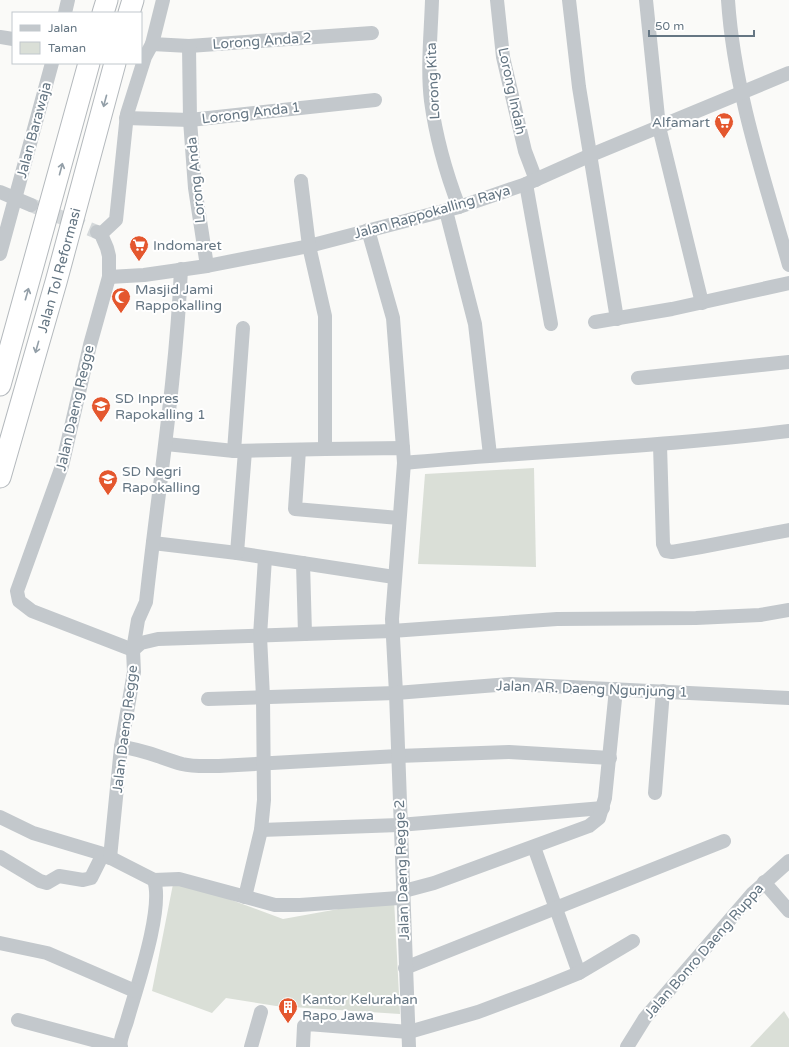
<svg xmlns="http://www.w3.org/2000/svg" width="789" height="1047" font-family="'Varela Round',sans-serif">
  <style>
    .green { fill: #dadfd7 }
    .lines { fill: none; stroke-linecap: round; stroke-linejoin: round }
    .minor-tunnel { stroke: #d5d9db; stroke-width: 14; stroke-dasharray: 14 7; stroke-linecap: butt }
    .highway-casing { stroke: #b4b9bd; stroke-width: 23 }
    .minor { stroke: #c3c8cc; stroke-width: 14 }
    .highway { stroke: #fff; stroke-width: 21 }
    .oneway { stroke: #939fa8 }
    .labels { text-anchor: middle; dominant-baseline: central; stroke-width: 4; stroke-linejoin: round; paint-order: stroke }
    .street-label { font-size: 14px; fill: #657683; stroke: #fff }
    .poi-label { font-size: 14px; fill: #657683; stroke: #fff; text-anchor: start }
  </style>
  <rect width="100%" height="100%" fill="#fafaf8"/>
  <g class="green">
    <path d="M 534,468 L 536,567 L 418,564 L 425,474 Z"/>
    <path d="M 174,879 L 283,919 L 394,899 L 400,1014 L 276,1006 L 226,998 L 212,1013 L 152,991 Z"/>
    <path d="M 784,1011 L 789,1019 L 789,1047 L 750,1047 Z"/>
  </g>
  <g class="lines">
    <path class="minor-tunnel" d="M 31,205 L 97,232"/>
    <defs>
      <g id="highway">
        <path d="M 103,13 L 107,0"/>
        <path d="M 129,13 L 133,0"/>
        <path d="M 0,385 L 89,63"/>
        <path id="s1" d="M 0,477 L 56,282 L 115,63"/>
      </g>
    </defs>
    <use href="#highway" class="highway-casing"/>
    <g class="minor">
      <path d="M 432,0 C 431,33 427,68 431,101 C 436,138 446,173 459,207"/>
      <path d="M 497,0 L 503,57 L 525,151 L 536,180"/>
      <path d="M 569,0 L 579,87 L 617,319"/>
      <path d="M 646,0 L 659,127 L 702,303"/>
      <path d="M 728,0 C 734,91 764,178 789,265"/>
      <path d="M 65,13 L 68,0"/>
      <path d="M 0,37 L 13,39"/>
      <path d="M 152,44 L 189,46 L 372,33"/>
      <path d="M 189,46 L 190,120 L 195,188 L 207,266"/>
      <path d="M 126,118 L 190,120 L 375,100"/>
      <path d="M 526,184 L 551,324"/>
      <path d="M 0,192 L 31,205"/>
      <path d="M 446,211 L 475,324 L 490,455"/>
      <path d="M 368,230 L 393,318 L 403,448"/>
      <path d="M 97,232 L 101,234 L 107,248 L 109,256 L 109,277 L 90,345 L 62,466 L 17,591 L 19,601 L 32,611 L 133,650"/>
      <path d="M 101,234 L 116,220 L 127,114 L 145,57 L 152,44 L 163,0"/>
      <path d="M 0,254 L 52,63"/>
      <path d="M 109,277 L 144,275 L 207,266 L 309,246 L 459,207 L 526,184 L 591,155 L 789,73"/>
      <path d="M 595,322 L 672,309 L 789,283"/>
      <path d="M 638,378 L 789,362"/>
      <path d="M 166,444 L 234,451 L 325,449"/>
      <path d="M 660,445 L 663,544 L 666,551 L 672,552 L 701,547 L 789,530"/>
      <path d="M 299,450 L 295,509 L 399,518"/>
      <path d="M 234,451 L 243,328"/>
      <path d="M 404,463 C 532,451 661,447 789,431"/>
      <path d="M 153,543 L 237,553 L 394,577"/>
      <path d="M 237,553 L 245,451"/>
      <path d="M 303,563 L 305,634"/>
      <path d="M 133,650 L 141,643 L 158,639 L 392,631 L 557,619 L 696,618 L 760,615 L 789,610"/>
      <path d="M 208,699 L 396,693 L 392,619 L 404,463 L 403,448 L 325,449 L 325,316 L 309,246 L 301,181"/>
      <path d="M 121,747 C 143,749 161,758 182,764 C 194,767 207,766 219,766 L 398,756 L 509,752 L 610,758"/>
      <path d="M 655,793 L 663,691"/>
      <path d="M 0,817 L 33,833 L 103,854 L 154,880 C 164,909 136,989 127,1021 C 125,1028 119,1041 121,1047"/>
      <path d="M 261,830 L 399,825 L 603,808"/>
      <path d="M 534,847 L 579,973"/>
      <path d="M 0,857 L 40,881 L 47,883 L 59,876 L 83,880 L 91,878 L 103,854"/>
      <path d="M 110,858 L 121,747 L 134,672 L 133,650 L 138,620 L 146,602 C 158,491 176,381 181,269"/>
      <path d="M 154,880 L 179,879 L 275,905 L 300,905 L 399,898 L 404,891 L 434,883 L 589,826 L 599,818 L 605,798 L 616,689"/>
      <path d="M 764,882 L 789,911"/>
      <path d="M 245,897 L 261,830 L 264,800 L 263,697 L 260,636 L 265,558"/>
      <path d="M 0,943 L 47,953 L 135,991"/>
      <path d="M 405,968 L 724,841"/>
      <path d="M 18,1020 L 119,1047"/>
      <path d="M 251,1047 L 261,1012"/>
      <path d="M 303,1047 L 304,1026 L 308,1024 L 409,1032 L 478,1012 L 537,990 L 579,973 L 633,941"/>
      <path d="M 409,1047 L 396,693 L 510,684 L 789,698"/>
      <path d="M 627,1047 L 645,1018 L 752,894 L 789,861"/>
    </g>
    <use href="#highway" class="highway"/>
  </g>
  <defs><path id="oneway-shaft" d="M-6 0H5M1.5-3L5.5 0L1.5 3" fill="none" stroke-width="1.6" stroke-linecap="round" stroke-linejoin="round"/></defs>
  <g class="oneway">
    <use href="#oneway-shaft" transform="translate(105 101) rotate(105)"/>
    <use href="#oneway-shaft" transform="translate(61 169) rotate(-75)"/>
    <use href="#oneway-shaft" transform="translate(27 294) rotate(-74)"/>
    <use href="#oneway-shaft" transform="translate(37 347) rotate(106)"/>
  </g>
  <defs>
    <symbol id="supermarket-pin" viewBox="-11 -11 22 30"><path d="M0 17L-7.5 6A9.5 9.5 0 1 1 7.5 6Z" fill="#e4572e" stroke="#fff"/><path d="M-6-5.5h2.5l.6 2H6L4.5 2H-2.5L-4.4-4H-6ZM-1.5 3.2a1.3 1.3 0 1 0 .1 0ZM3 3.2a1.3 1.3 0 1 0 .1 0Z" fill="#fff"/></symbol>
    <symbol id="mosque-pin" viewBox="-11 -11 22 30"><path d="M0 17L-7.5 6A9.5 9.5 0 1 1 7.5 6Z" fill="#e4572e" stroke="#fff"/><path d="M3.5-4.9A6 6 0 1 0 3.5 4.9A5 5 0 1 1 3.5-4.9Z" fill="#fff"/></symbol>
    <symbol id="school-pin" viewBox="-11 -11 22 30"><path d="M0 17L-7.5 6A9.5 9.5 0 1 1 7.5 6Z" fill="#e4572e" stroke="#fff"/><path d="M0-5L7-2L0 1L-7-2ZM-4 1L0 2.5L4 1V4Q0 6-4 4Z" fill="#fff"/></symbol>
    <symbol id="building-pin" viewBox="-11 -11 22 30"><path d="M0 17L-7.5 6A9.5 9.5 0 1 1 7.5 6Z" fill="#e4572e" stroke="#fff"/><path d="M-4-6H4V6H1V3H-1V6H-4ZM-2.5-4.3h1.7v1.8h-1.7ZM.8-4.3h1.7v1.8H.8ZM-2.5-1h1.7V.8h-1.7ZM.8-1h1.7V.8H.8Z" fill="#fff"/></symbol>
  </defs>
  <g fill-rule="evenodd">
    <use href="#supermarket-pin" x="713" y="111" width="22" height="30"/>
    <use href="#supermarket-pin" x="128" y="234" width="22" height="30"/>
    <use href="#mosque-pin" x="110" y="286" width="22" height="30"/>
    <use href="#school-pin" x="90" y="395" width="22" height="30"/>
    <use href="#school-pin" x="97" y="468" width="22" height="30"/>
    <use href="#building-pin" x="277" y="996" width="22" height="30"/>
  </g>
  <g class="labels">
    <g class="street-label">
      <text transform="translate(262 41) rotate(-4)">Lorong Anda 2</text>
      <text transform="translate(433 81) rotate(-93)">Lorong Kita</text>
      <text transform="translate(512 91) rotate(78)">Lorong Indah</text>
      <text transform="translate(251 113) rotate(-7)">Lorong Anda 1</text>
      <text transform="translate(34 130) rotate(-75)">Jalan Barawaja</text>
      <text transform="translate(196 180) rotate(-96)">Lorong Anda</text>
      <text transform="translate(432 212) rotate(-16)">Jalan Rappokalling Raya</text>
      <text stroke="none"><textPath href="#s1" startOffset="215">Jalan Tol Reformasi</textPath></text>
      <text transform="translate(75 408) rotate(-77)">Jalan Daeng Regge</text>
      <text transform="translate(592 689) rotate(2)">Jalan AR. Daeng Ngunjung 1</text>
      <text transform="translate(125 729) rotate(-83)">Jalan Daeng Regge</text>
      <text transform="translate(402 870) rotate(-92)">Jalan Daeng Regge 2</text>
      <text transform="translate(704 951) rotate(-49)">Jalan Bonro Daeng Ruppa</text>
    </g>
    <g class="poi-label">
      <text x="710" y="122" text-anchor="end">Alfamart</text>
      <text x="153" y="245">Indomaret</text>
      <text x="135" y="289">Masjid Jami<tspan x="135" dy="16">Rappokalling</tspan></text>
      <text x="115" y="398">SD Inpres<tspan x="115" dy="16">Rapokalling 1</tspan></text>
      <text x="122" y="471">SD Negri<tspan x="122" dy="16">Rapokalling</tspan></text>
      <text x="302" y="999">Kantor Kelurahan<tspan x="302" dy="16">Rapo Jawa</tspan></text>
    </g>
  </g>
  <rect x="12" y="12" width="130" height="52" fill="#ffffff" stroke="#c1c8cd"/>
  <rect x="20" y="25" width="20" height="6" fill="#c3c8cc" stroke="#c1c8cd"/>
  <text x="48" y="32" font-size="12" fill="#657683">Jalan</text>
  <rect x="20" y="42" width="20" height="12" fill="#dadfd7" stroke="#c1c8cd"/>
  <text x="48" y="52" font-size="12" fill="#657683">Taman</text>
  <path d="M649 30v6h105v-6" fill="none" stroke="#657683" stroke-width="2"/>
  <text x="655" y="30" font-size="12" fill="#657683" stroke="#ffffff" stroke-width="3" paint-order="stroke">50 m</text>
</svg>
